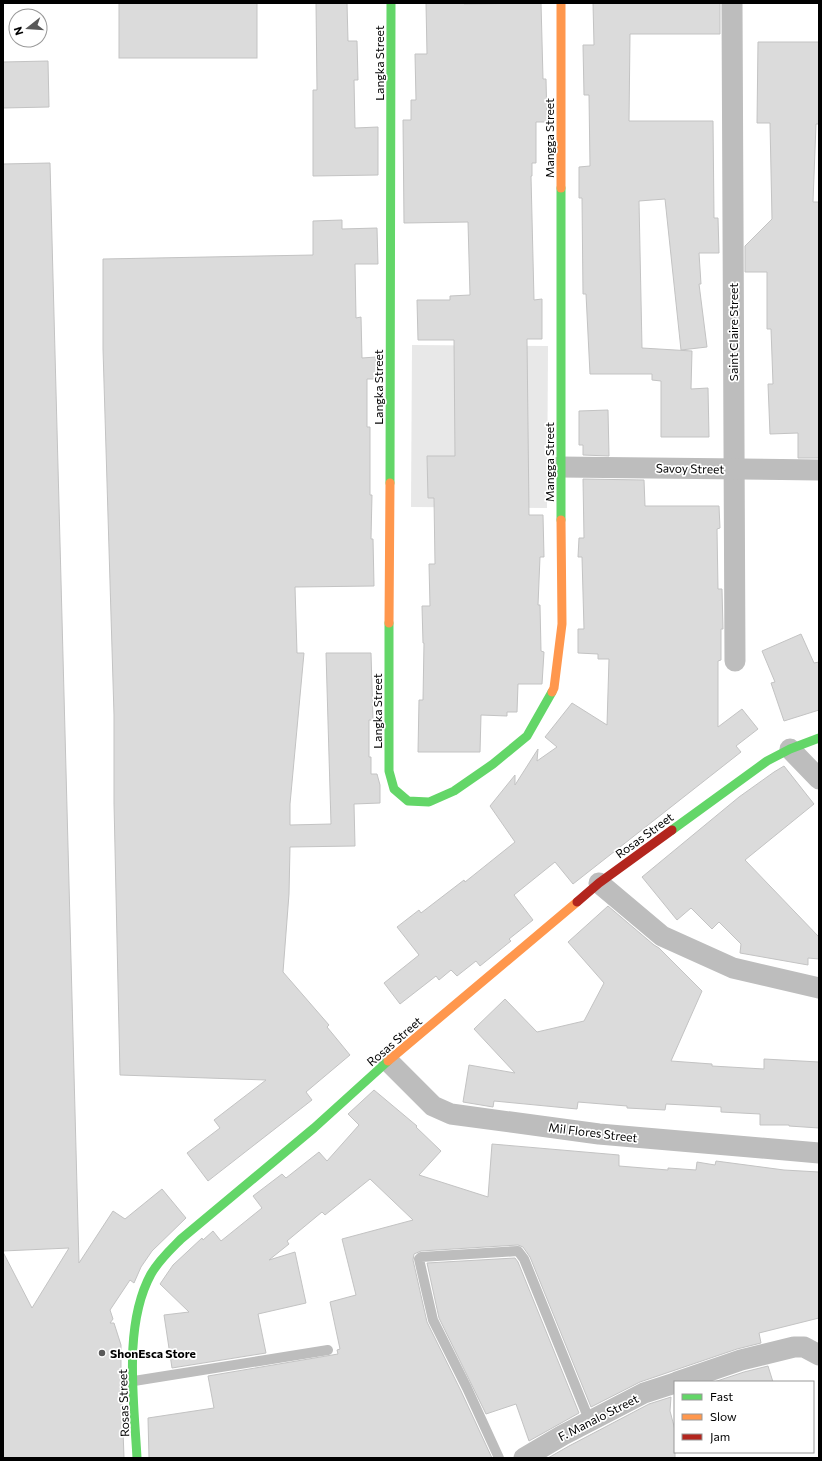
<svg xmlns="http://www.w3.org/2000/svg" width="822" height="1461" font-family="Commissioner,sans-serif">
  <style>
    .green { fill: #e8e8e8 }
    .building { fill: #dbdbdb; stroke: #c3c3c3 }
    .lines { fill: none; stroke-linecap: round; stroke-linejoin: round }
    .lane { stroke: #bdbdbd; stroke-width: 10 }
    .street { stroke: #bdbdbd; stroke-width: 21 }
    .fast { stroke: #63d668; stroke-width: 9 }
    .slow { stroke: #ff974d; stroke-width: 9 }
    .jam { stroke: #b3261e; stroke-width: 9 }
    .poi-dot { fill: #595959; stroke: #fff; stroke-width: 1.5 }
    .labels { text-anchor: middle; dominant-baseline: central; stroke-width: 3.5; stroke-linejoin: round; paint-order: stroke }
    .street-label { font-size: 12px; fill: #000; stroke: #fff }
    .poi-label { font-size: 12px; font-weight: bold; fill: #000; stroke: #fff; text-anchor: start }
  </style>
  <rect width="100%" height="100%" fill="#fff"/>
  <path class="green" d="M 412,345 L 548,346 L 547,508 L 411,507 Z"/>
  <g class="building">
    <rect x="119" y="3" width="138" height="55"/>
    <path d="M 316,3 L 347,3 L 348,41 L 357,41 L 358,80 L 354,80 L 355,128 L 378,127 L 378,175 L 313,176 L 313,90 L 317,90 Z"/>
    <path d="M 426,3 L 464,3 L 464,4 L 541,3 L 543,79 L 546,79 L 547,122 L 536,122 L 536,163 L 532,163 L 532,176 L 531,176 L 534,300 L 542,299 L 542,339 L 527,339 L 529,515 L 543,515 L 544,557 L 540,557 L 538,605 L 540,605 L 541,651 L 544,652 L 542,684 L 518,684 L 517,712 L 507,712 L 507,716 L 481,715 L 480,752 L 418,752 L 419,700 L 423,700 L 424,643 L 423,643 L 422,606 L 430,606 L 429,564 L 435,564 L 434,498 L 428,498 L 427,456 L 455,456 L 454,340 L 418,340 L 417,300 L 450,300 L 450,296 L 470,295 L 468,222 L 404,223 L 403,120 L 411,120 L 411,100 L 416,100 L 415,54 L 427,54 Z"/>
    <path d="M 593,3 L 720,3 L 720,34 L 630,34 L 629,121 L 713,121 L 714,218 L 718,218 L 719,253 L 699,253 L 701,284 L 699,284 L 707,347 L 681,350 L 665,199 L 639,201 L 642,348 L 692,351 L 691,389 L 708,388 L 709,437 L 661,437 L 661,381 L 652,380 L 652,374 L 590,374 L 586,294 L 583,294 L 582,198 L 579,198 L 579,167 L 590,166 L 589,95 L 584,95 L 583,45 L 594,45 Z"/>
    <path d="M 758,42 L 819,42 L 819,124 L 816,124 L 813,202 L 819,202 L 819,458 L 798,458 L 798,433 L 770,434 L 768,384 L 773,384 L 771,329 L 767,329 L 767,272 L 745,272 L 745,246 L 772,219 L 770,123 L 757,123 Z"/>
    <path d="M 48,61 L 49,107 L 3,108 L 3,62 Z"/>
    <path d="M 50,163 L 79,1263 L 113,1211 L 125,1219 L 162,1189 L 186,1218 L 152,1251 L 141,1267 L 134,1283 L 130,1280 L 110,1310 L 113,1319 L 110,1323 L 114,1323 L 121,1345 L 121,1374 L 124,1458 L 3,1458 L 3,1252 L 32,1308 L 69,1248 L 3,1251 L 3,164 Z"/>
    <path d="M 342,220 L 342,229 L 377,228 L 378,264 L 355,264 L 356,318 L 361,317 L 362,358 L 376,357 L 377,379 L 367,379 L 367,427 L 370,427 L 370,495 L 372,495 L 371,539 L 373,539 L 374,586 L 295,587 L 297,653 L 304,653 L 290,804 L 290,825 L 331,824 L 326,653 L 371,653 L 373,720 L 369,720 L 369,757 L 371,757 L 371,774 L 377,774 L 380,785 L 380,803 L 354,804 L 355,846 L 290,847 L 289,894 L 283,972 L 329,1025 L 327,1027 L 350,1055 L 306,1092 L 312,1100 L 208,1181 L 187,1153 L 220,1128 L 214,1120 L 266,1080 L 120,1075 L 114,803 L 114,715 L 103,349 L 103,259 L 313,255 L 313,221 Z"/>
    <path d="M 608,410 L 609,456 L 583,455 L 583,445 L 579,445 L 579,411 Z"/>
    <path d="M 583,479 L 644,480 L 645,506 L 719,506 L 720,528 L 717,529 L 718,589 L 722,589 L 723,629 L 721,629 L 721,660 L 718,661 L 718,727 L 742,709 L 758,729 L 736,746 L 741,752 L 573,884 L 555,862 L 514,895 L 533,920 L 509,939 L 511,941 L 480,966 L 476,961 L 457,976 L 451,970 L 439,980 L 436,976 L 400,1004 L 384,983 L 419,955 L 397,927 L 419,910 L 421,913 L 464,880 L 465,882 L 515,842 L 490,806 L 515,775 L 515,785 L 538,749 L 537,761 L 557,747 L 545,737 L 572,703 L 607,725 L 609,659 L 598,659 L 598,654 L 578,653 L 578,629 L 584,629 L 582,557 L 578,557 L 579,538 L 584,538 Z"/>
    <path d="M 801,634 L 814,663 L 819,662 L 819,710 L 784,721 L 771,683 L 775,682 L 762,651 Z"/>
    <path d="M 784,766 L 814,804 L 745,860 L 819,937 L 819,959 L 808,958 L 808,965 L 740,953 L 741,944 L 719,922 L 712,929 L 691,908 L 677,920 L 642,877 L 739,797 L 774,772 Z"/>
    <path d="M 608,906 L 654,945 L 659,948 L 702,991 L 671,1061 L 712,1064 L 712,1066 L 764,1069 L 764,1059 L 819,1062 L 819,1128 L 789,1126 L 789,1125 L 760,1125 L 760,1114 L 721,1112 L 721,1107 L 666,1104 L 665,1110 L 627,1108 L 627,1106 L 578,1102 L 577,1109 L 494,1101 L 493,1107 L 463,1102 L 469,1065 L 515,1073 L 474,1029 L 505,999 L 537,1032 L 584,1021 L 604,983 L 568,942 Z"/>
    <path d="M 374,1090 L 417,1126 L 416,1127 L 441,1151 L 419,1175 L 488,1197 L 492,1144 L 619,1155 L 619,1166 L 668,1170 L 668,1168 L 696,1170 L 697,1162 L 715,1165 L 716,1161 L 784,1170 L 819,1172 L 819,1318 L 759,1333 L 761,1343 L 737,1349 L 640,1382 L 591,1407 L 530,1257 L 523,1247 L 518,1245 L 421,1251 L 414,1254 L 413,1260 L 427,1322 L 461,1391 L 492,1458 L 149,1458 L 148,1418 L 214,1408 L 208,1376 L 338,1354 L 337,1350 L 340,1349 L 330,1302 L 356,1295 L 342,1239 L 413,1220 L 370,1179 L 325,1215 L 322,1212 L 287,1241 L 289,1244 L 269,1260 L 295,1252 L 306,1303 L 258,1314 L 266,1353 L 172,1368 L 164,1315 L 189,1312 L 160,1284 L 173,1265 L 202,1238 L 203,1240 L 213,1231 L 221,1241 L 262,1208 L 253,1196 L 282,1174 L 286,1178 L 319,1152 L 327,1161 L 359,1125 L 348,1114 Z"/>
    <path d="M 515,1258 L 518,1262 L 579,1413 L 529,1441 L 516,1404 L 486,1414 L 439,1318 L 427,1263 Z"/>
    <path d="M 768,1366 L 773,1382 L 714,1382 L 744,1372 Z"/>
    <path d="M 671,1397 L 670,1411 L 675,1430 L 675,1458 L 548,1458 L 569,1446 L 649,1404 Z"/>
  </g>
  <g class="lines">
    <g class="lane">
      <path d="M 134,1381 L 328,1350"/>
      <path d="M 499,1458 L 467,1388 L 433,1320 L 419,1259 L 421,1257 L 518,1251 L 524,1259 L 590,1422"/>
    </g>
    <g class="street">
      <path d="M 732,3 L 735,661"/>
      <path d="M 560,467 L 819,470"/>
      <path d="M 790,749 L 819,779"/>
      <path d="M 599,883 L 662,936 L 733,968 L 819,988"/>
      <path d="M 388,1061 L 433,1106 L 451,1114 L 599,1134 L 819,1153"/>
      <path d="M 677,1382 L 741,1360 L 794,1347 L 804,1347 L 819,1355"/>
      <path d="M 524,1458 L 563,1435 L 644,1393 L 675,1383"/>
    </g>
    <g class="fast">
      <path d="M 561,188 L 561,520"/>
      <path d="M 390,483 L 391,3"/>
      <path d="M 389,623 L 389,771 L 394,789 L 408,801 L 429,802 L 454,791 L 493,764 L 527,736 L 552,692"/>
      <path d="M 672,830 L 767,761 L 790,749 L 819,738"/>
      <path d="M 137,1458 C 134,1401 123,1325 151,1274 C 159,1260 170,1250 181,1239 L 314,1128 L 388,1061"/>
    </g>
    <g class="slow">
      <path d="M 561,188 L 561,3"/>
      <path d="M 389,623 L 390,483"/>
      <path d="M 552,692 L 554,688 L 562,624 L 561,520"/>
      <path d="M 388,1061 L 577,902"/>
    </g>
    <path class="jam" d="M 577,902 L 599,883 L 672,830"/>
  </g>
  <circle class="poi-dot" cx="102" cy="1353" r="4"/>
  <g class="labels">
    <g class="street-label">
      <text transform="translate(379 63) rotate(-90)">Langka Street</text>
      <text transform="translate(549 138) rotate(-90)">Mangga Street</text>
      <text transform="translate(733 332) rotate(-90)">Saint Claire Street</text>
      <text transform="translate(378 387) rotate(-90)">Langka Street</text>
      <text transform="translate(549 462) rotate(-90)">Mangga Street</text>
      <text transform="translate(690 468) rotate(1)">Savoy Street</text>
      <text transform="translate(377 711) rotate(-90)">Langka Street</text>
      <text transform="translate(644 835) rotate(-36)">Rosas Street</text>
      <text transform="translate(394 1041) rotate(-41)">Rosas Street</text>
      <text transform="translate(593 1132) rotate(7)">Mil Flores Street</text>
      <text transform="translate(123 1403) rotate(-92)">Rosas Street</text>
      <text transform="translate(598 1417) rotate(-27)">F. Manalo Street</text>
    </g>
    <g class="poi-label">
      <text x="110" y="1353">ShonEsca Store</text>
    </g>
  </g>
  <rect width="822" height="1461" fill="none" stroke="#000000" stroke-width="8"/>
  <rect x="674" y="1381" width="140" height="72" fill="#ffffff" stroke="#999999"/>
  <rect x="682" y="1394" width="20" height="6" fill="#63d668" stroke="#999999"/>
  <text x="710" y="1401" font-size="12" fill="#000000">Fast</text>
  <rect x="682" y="1414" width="20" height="6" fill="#ff974d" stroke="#999999"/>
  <text x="710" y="1421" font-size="12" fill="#000000">Slow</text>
  <rect x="682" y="1434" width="20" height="6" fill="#b3261e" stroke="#999999"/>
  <text x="710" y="1441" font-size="12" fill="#000000">Jam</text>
  <g transform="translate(28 28) rotate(253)"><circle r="19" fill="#ffffff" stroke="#999999"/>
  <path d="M0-3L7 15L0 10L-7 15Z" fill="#595959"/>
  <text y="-6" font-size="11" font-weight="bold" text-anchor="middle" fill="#000000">N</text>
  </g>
</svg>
